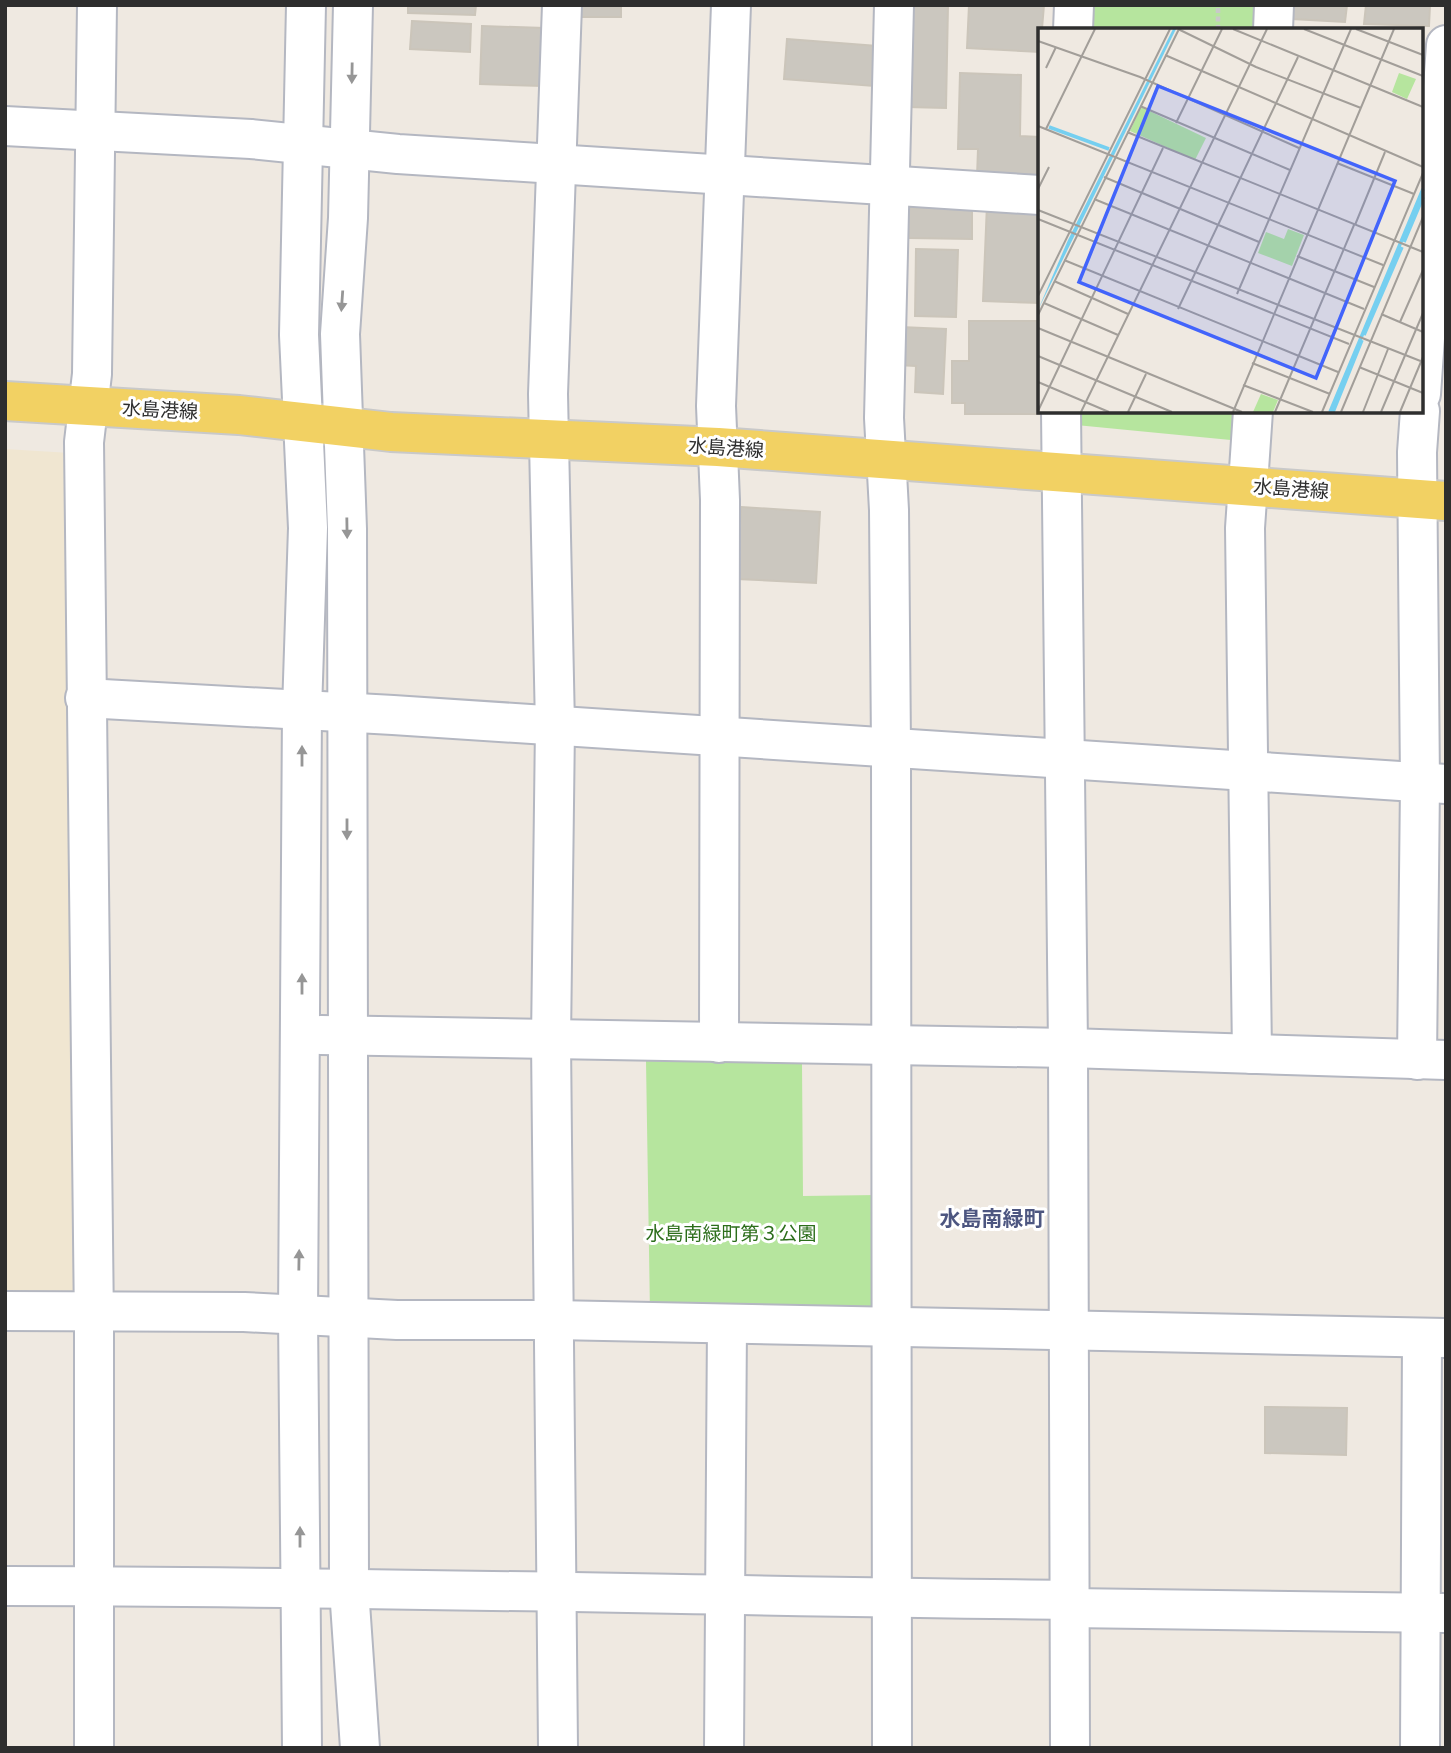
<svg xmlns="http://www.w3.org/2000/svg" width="1451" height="1753" font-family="Rubik,'Noto Sans JP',sans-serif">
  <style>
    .education { fill: #f0e6d1 }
    .green { fill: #b6e59e }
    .building { fill: #cbc7bf; stroke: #cbc5ba; stroke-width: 2 }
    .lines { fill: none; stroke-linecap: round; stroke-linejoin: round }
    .minor-casing { stroke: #b4b7c1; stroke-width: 42 }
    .major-casing { stroke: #c9c9c9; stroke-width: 42 }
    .path { stroke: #c9c9c9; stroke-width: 4.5; stroke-dasharray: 5 3.5; stroke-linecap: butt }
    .minor { stroke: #fff; stroke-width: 38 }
    .major { stroke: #f2d163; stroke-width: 38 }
    .oneway { fill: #969696 }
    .labels { text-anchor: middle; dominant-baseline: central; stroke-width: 6; stroke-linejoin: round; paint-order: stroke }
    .street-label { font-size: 19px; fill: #2e2e2e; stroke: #fff }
    .park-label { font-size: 19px; fill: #2c6e1b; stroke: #fff }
    .neighbourhood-label { font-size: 21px; font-weight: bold; fill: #4d5680; stroke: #fff }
    .inset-river { fill: none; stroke: #75cff0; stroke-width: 3.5 }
    .inset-road { fill: none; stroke: #a29e99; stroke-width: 2 }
    .view { fill: #4264fb; fill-opacity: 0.15; stroke: #4264fb; stroke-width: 3.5 }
    .inset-edge { fill: none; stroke: #2e2e2e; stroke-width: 3.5 }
  </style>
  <rect width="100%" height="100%" fill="#efe9e1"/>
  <path class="education" d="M 5,449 L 70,453 L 79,1300 L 5,1300 Z"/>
  <g class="green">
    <path d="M 1089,5 L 1266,5 L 1265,30 L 1089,30 Z"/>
    <path d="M 1077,411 L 1243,411 L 1241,441 L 1076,425 Z"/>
    <path d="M 646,1061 L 802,1064 L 803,1196 L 877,1195 L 876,1315 L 650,1313 Z"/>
  </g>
  <g class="building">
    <path d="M 408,5 L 476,5 L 475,15 L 408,13 Z"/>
    <rect x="569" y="5" width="52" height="12"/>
    <path d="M 909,5 L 948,5 L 946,108 L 907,107 Z"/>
    <path d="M 969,5 L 1044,5 L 1040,52 L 967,48 Z"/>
    <path d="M 1293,5 L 1347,5 L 1345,22 L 1292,19 Z"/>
    <path d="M 1366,5 L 1430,5 L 1429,26 L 1364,24 Z"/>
    <path d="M 412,21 L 471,24 L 470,52 L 410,49 Z"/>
    <path d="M 482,26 L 544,28 L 542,86 L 480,84 Z"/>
    <path d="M 787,39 L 877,46 L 874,86 L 784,79 Z"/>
    <path d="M 960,73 L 1021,75 L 1020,136 L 1039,137 L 1038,179 L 977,177 L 978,149 L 958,149 Z"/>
    <path d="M 987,204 L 1040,207 L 1040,303 L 983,301 Z"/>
    <path d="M 909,207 L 972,208 L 972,239 L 909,238 Z"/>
    <path d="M 916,249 L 958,250 L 956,317 L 915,316 Z"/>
    <path d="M 969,321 L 1039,321 L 1040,414 L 965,414 L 965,403 L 952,403 L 952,361 L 969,361 Z"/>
    <path d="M 900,327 L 946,329 L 943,394 L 915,392 L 916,366 L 898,365 Z"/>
    <path d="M 741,507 L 820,512 L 816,583 L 737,579 Z"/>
    <path d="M 1265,1407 L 1347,1408 L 1346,1455 L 1265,1453 Z"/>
  </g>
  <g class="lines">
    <defs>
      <g id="minor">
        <path d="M 353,5 L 348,218 L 340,334 L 347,529 L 349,1589 L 360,1748"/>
        <path d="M 1073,30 L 1074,5"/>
        <path d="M 1273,30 L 1274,5"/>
        <path d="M 5,126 L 251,139 L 398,154 L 1040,195"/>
        <path d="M 1421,394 L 1446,45"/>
        <path d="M 1061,411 L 1068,1048 L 1070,1748"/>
        <path d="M 85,698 L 393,715 L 1446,784"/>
        <path d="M 321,1035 L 1068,1048 L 1446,1060"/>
        <path d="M 719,1043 L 720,500 L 716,406 L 731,5"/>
        <path d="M 1252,1054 L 1245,528 L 1253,411"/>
        <path d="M 1417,1060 L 1420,783 L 1417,452 L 1420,411"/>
        <path d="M 5,1311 L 244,1312 L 397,1320 L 554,1320 L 1446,1338"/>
        <path d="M 5,1586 C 360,1586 714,1596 1069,1600"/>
        <path d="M 1069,1608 L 1446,1613"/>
        <path d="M 94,1748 L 94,1325 L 84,442 L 92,374 L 97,5"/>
        <path d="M 302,1748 L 298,1315 L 302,710 L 308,528 L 299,335 L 306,5"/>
        <path d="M 558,1748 L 551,1040 L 555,726 L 548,394 L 562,5"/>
        <path d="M 724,1748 L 727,1324"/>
        <path d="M 892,1748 L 891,748 L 889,510 L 884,418 L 894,5"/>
        <path d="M 1420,1748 L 1422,1338"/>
      </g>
      <path id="major" d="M 5,401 L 239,415 L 391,432 L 718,447 L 1446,501"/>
    </defs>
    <use href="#minor" class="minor-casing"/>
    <use href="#major" class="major-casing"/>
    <path class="path" d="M 1218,30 L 1218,5"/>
    <use href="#minor" class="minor"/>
    <use href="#major" class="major"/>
  </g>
  <defs><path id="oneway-solid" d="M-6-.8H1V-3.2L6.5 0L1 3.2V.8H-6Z" transform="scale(1.75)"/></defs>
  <g class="oneway">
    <use href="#oneway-solid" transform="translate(352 73) rotate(91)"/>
    <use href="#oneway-solid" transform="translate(342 301) rotate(94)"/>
    <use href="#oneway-solid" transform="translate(347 528) rotate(89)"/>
    <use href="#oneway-solid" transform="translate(302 756) rotate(-90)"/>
    <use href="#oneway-solid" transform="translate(347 829) rotate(90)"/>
    <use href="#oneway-solid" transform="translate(302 984) rotate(-90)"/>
    <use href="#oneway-solid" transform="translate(299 1260) rotate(-89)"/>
    <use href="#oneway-solid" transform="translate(300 1537) rotate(-90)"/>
  </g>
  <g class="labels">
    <g class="street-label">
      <text transform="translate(160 410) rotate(3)">水島港線</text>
      <text transform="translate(726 448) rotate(4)">水島港線</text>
      <text transform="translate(1291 489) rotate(4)">水島港線</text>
    </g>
    <g class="park-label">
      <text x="731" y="1233">水島南緑町第３公園</text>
    </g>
    <g class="neighbourhood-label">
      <text x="992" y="1218">水島南緑町</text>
    </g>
  </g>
  <g transform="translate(1038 28)">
    <rect width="385" height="385" fill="#efe9e1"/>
    <path d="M 361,45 L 378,51 L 369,71 L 354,64 ZM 103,79 L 168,110 L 157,132 L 92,103 ZM 250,201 L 266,207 L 254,238 L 220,225 L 228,204 L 246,211 ZM 223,366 L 240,372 L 235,384 L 215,384 Z" fill="#b6e59e"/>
    <path d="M 135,1 L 138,1 L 0,282 L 30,212 Z" fill="#75cff0"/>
    <path class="inset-river" d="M 11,99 L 71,121M 366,214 L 385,169M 326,307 L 364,219M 292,384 L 385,161M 295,384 L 324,312"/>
    <path class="inset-road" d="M 140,1 L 218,39 L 323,80M 195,1 L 385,79M 266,1 L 385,48M 318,1 L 385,27M 0,13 L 102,49 L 261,120M 127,27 L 385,139M 8,40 L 18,19M 102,78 L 252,142M 138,95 L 184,1M 0,98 L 345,237M 8,101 L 57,1M 89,104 L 385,224M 299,135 L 376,166M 66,149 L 221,214M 0,161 L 11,139M 56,171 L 326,281M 0,182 L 385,334M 0,191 L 311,316M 317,197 L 347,124M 259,228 L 336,259M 26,232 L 300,344M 16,253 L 90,286M 199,266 L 313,1M 0,268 L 132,1M 6,275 L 80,307M 140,281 L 260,29M 343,286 L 385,304M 0,287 L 141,1M 362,294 L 385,242M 0,300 L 204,384M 0,328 L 134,384M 214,335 L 292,366M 321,339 L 385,365M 0,354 L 71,384M 205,357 L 275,384M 0,383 L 125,120M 43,384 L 229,1M 90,384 L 108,346M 195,384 L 356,1M 237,384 L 316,197M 284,384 L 385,145M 303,384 L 385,189M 325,384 L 350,321M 343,384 L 385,285M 362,384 L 385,329"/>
    <path class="view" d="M 120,58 L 357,153 L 278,350 L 41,254 Z"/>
    <rect width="385" height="385" class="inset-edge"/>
  </g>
  <rect width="1451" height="1753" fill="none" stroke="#2e2e2e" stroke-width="14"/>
</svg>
